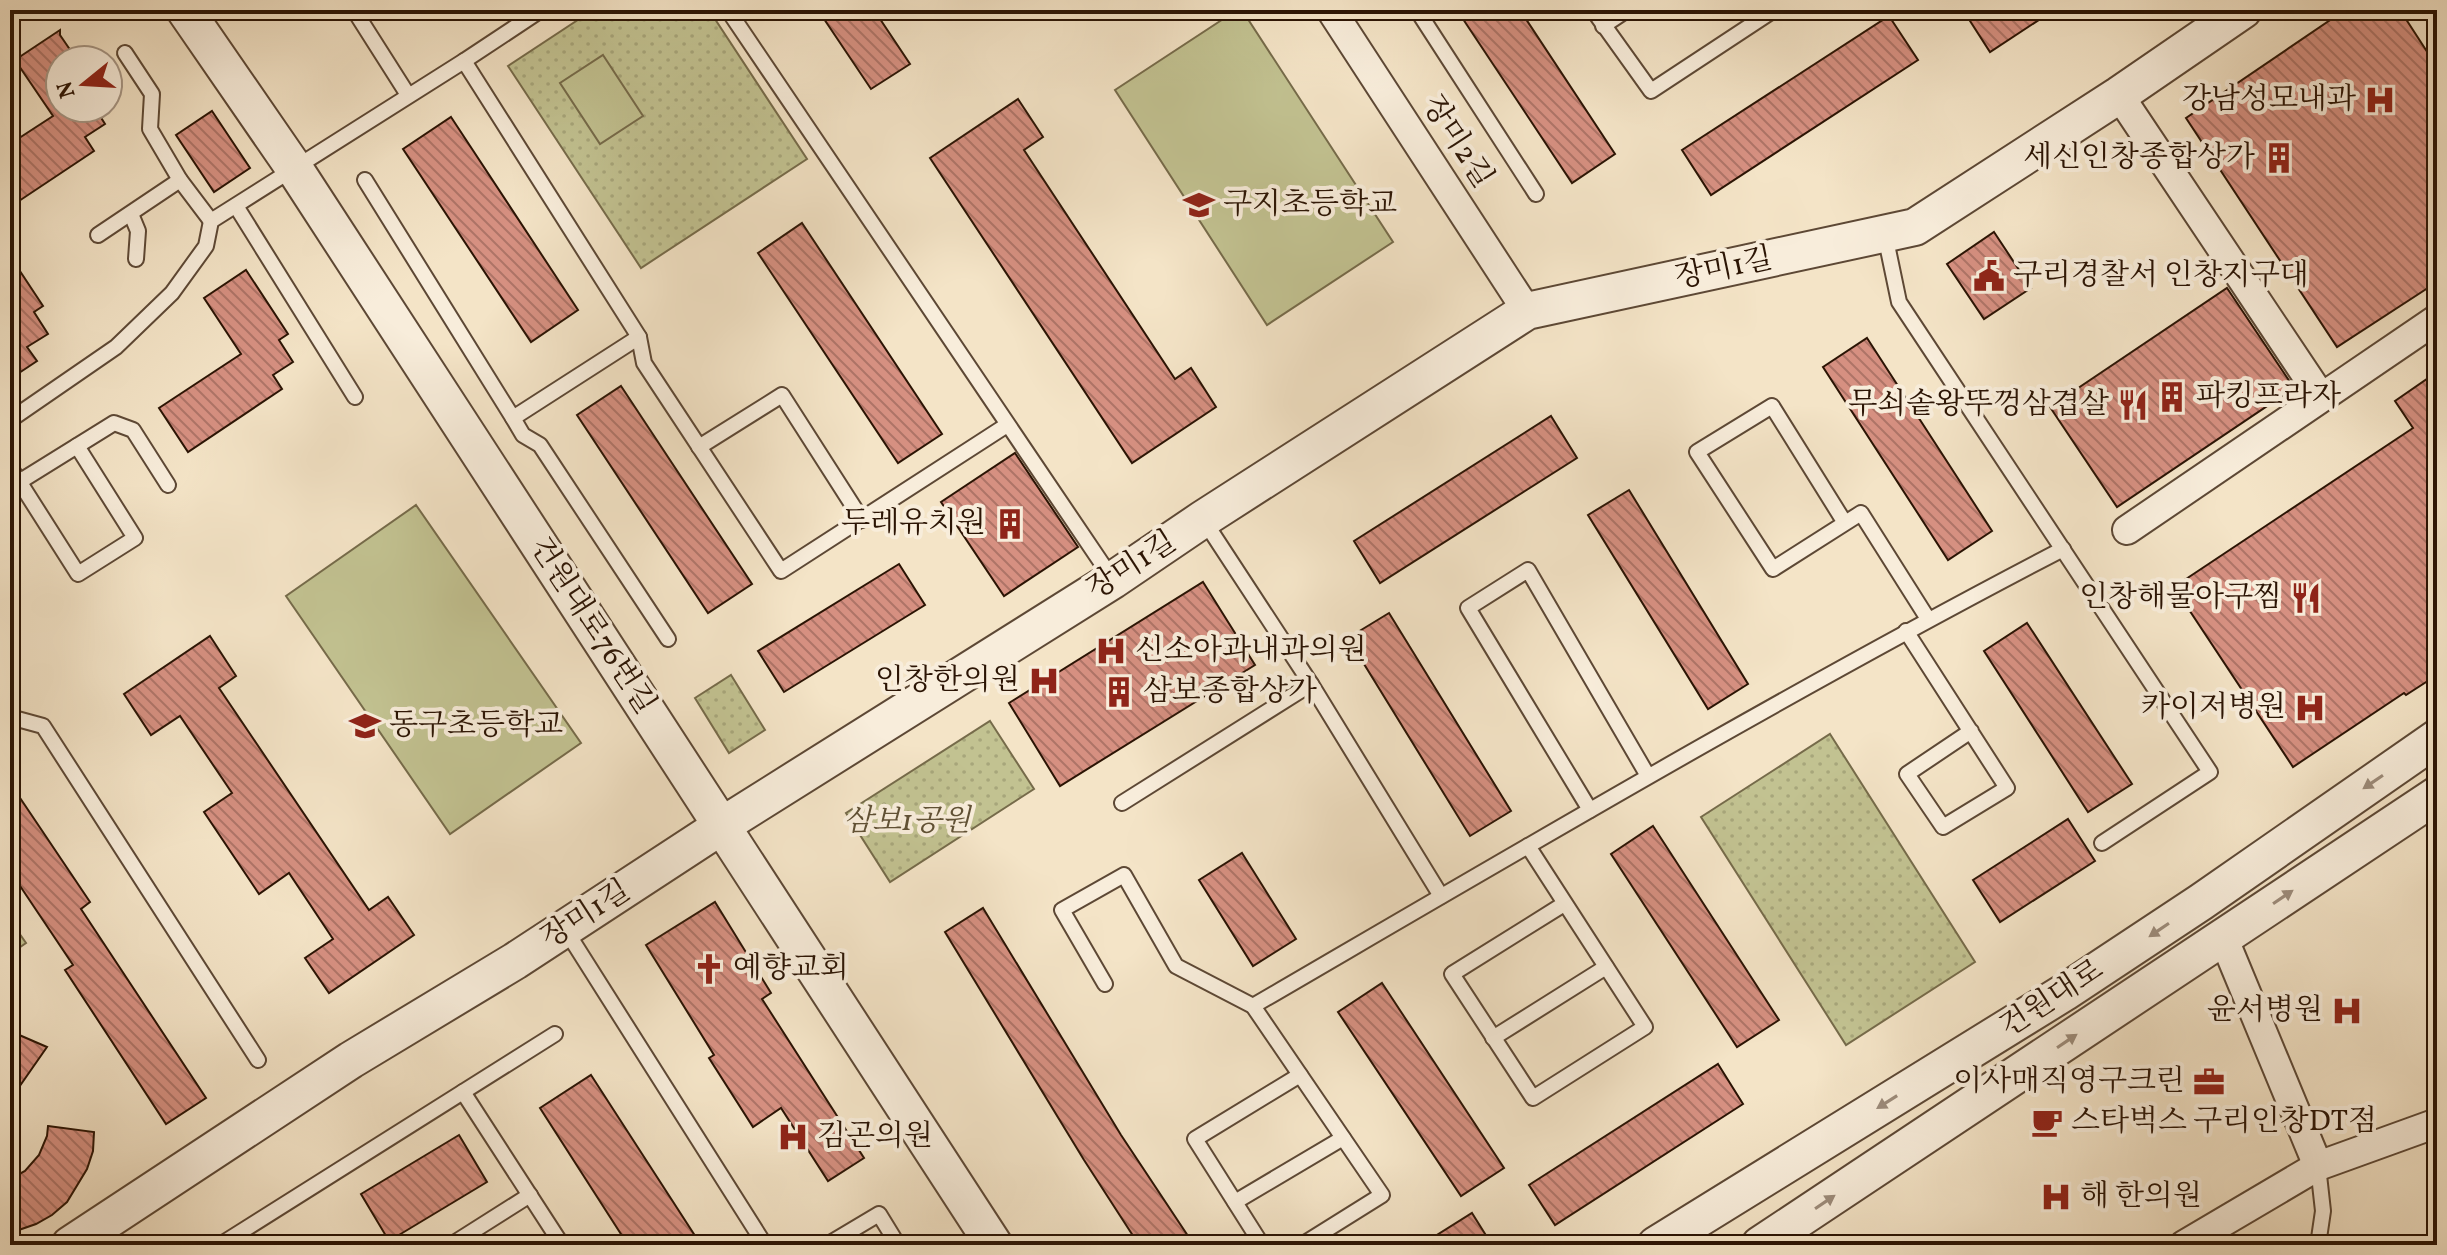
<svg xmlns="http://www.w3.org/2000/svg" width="2447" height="1255" font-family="Vollkorn,'Noto Serif KR',serif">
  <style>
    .grass { fill: url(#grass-dots); stroke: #766b4a; stroke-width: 2 }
    .pitch { fill: #c2c291; stroke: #766b4a; stroke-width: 2 }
    .building { fill: url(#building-back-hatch); stroke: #2b1404; stroke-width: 2 }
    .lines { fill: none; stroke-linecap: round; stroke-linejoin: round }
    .service-casing { stroke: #5d4835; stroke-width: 18 }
    .minor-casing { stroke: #5d4835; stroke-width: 32 }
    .tertiary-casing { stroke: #5d4835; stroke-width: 40 }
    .service { stroke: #f8eddb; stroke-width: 14 }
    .minor { stroke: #f8eddb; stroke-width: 28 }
    .tertiary { stroke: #f8eddb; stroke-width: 36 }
    .oneway { fill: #9c8b7a }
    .labels { text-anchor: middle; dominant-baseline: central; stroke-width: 8; stroke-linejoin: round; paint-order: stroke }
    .poi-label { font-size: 30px; fill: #2b1404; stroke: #f8eddb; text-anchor: start }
    .street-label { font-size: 30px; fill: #2b1404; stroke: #f8eddb }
    .park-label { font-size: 30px; font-style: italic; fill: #605135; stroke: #f8eddb }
  </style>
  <defs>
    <pattern id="grass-dots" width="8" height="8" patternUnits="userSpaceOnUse" patternTransform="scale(2)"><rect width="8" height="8" fill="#c2c291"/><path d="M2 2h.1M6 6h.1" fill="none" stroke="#a7a67b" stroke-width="1.8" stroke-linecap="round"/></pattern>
    <pattern id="building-back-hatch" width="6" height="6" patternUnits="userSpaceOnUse" patternTransform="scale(2)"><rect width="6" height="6" fill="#d69081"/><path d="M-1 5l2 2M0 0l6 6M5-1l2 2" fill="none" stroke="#ae7467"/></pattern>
  </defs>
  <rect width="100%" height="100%" fill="#f4e4c7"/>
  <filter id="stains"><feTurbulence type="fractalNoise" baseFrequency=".0025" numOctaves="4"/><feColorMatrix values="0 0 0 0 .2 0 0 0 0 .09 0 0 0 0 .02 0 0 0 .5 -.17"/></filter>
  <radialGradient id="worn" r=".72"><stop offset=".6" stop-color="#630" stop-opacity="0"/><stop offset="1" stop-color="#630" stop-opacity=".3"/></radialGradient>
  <g class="grass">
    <path d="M 593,10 L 709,10 L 807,159 L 641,268 L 508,66 Z"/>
    <path d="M 731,675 L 765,730 L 729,753 L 695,698 Z"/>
    <path d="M 990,721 L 1034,789 L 890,882 L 846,813 Z"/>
    <path d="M 1830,734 L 1975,962 L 1846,1045 L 1701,817 Z"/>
    <path d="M 10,920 L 26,943 L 10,954 Z"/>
  </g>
  <g class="pitch">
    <path d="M 1237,10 L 1242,10 L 1393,242 L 1267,325 L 1115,90 Z"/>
    <path d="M 603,55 L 643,116 L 600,144 L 560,83 Z"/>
    <path d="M 416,505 L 581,743 L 450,834 L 286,596 Z"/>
  </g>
  <g class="building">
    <path d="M 818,10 L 874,10 L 910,64 L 871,89 Z"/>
    <path d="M 1457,10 L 1520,10 L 1615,154 L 1572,183 Z"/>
    <path d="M 1963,10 L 2054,10 L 1990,52 Z"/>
    <path d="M 2345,10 L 2400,10 L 2437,67 L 2437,282 L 2337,347 L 2186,118 Z"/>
    <path d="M 1889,16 L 1918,60 L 1711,195 L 1682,150 Z"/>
    <path d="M 60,30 L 60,35 L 77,60 L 60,60 L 60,111 L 64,108 L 95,108 L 105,124 L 85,137 L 94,151 L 10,207 L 10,144 L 53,116 L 15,60 Z"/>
    <path d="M 1018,99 L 1043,137 L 1024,150 L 1175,379 L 1191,368 L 1216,407 L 1132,463 L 930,158 Z"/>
    <path d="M 212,111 L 250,168 L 214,192 L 176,135 Z"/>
    <path d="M 451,117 L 578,310 L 531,342 L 403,149 Z"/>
    <path d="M 802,223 L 942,434 L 898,463 L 758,253 Z"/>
    <path d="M 1994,232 L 2031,288 L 1984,319 L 1947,264 Z"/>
    <path d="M 10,256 L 43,306 L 34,312 L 48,334 L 27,347 L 37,361 L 10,379 Z"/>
    <path d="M 246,270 L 288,334 L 279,340 L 293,362 L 273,375 L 282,389 L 188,452 L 159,408 L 241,354 L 204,298 Z"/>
    <path d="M 2227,288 L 2294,388 L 2117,507 L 2050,407 Z"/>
    <path d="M 1867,338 L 1992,531 L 1948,560 L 1823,367 Z"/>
    <path d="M 2437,372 L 2437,675 L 2406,695 L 2404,693 L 2293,767 L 2174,587 L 2413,428 L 2395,401 Z"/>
    <path d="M 621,386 L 752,584 L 708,613 L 577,415 Z"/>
    <path d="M 1551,416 L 1577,458 L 1380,583 L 1354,541 Z"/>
    <path d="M 1015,453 L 1078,547 L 1004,596 L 941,502 Z"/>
    <path d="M 1629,490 L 1748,684 L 1708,709 L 1588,515 Z"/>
    <path d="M 899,564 L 925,605 L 784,692 L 758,651 Z"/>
    <path d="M 1203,582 L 1255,665 L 1060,786 L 1009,703 Z"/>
    <path d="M 1389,613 L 1511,811 L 1470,836 L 1348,638 Z"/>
    <path d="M 2027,623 L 2132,784 L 2088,812 L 1984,651 Z"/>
    <path d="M 210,636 L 236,676 L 219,688 L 369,910 L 388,897 L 414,935 L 329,993 L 305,958 L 333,939 L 289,873 L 259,894 L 204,812 L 232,793 L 180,716 L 151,735 L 124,694 Z"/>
    <path d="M 10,783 L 90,902 L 81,909 L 206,1098 L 166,1124 L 65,970 L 73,965 L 10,871 Z"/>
    <path d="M 2068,819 L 2095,861 L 2000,922 L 1973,880 Z"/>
    <path d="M 1653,826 L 1779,1020 L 1737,1047 L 1611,854 Z"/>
    <path d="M 1242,853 L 1296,939 L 1253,966 L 1199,880 Z"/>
    <path d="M 715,902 L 771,993 L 762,999 L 864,1158 L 828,1181 L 781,1108 L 753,1127 L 709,1058 L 714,1055 L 646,945 Z"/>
    <path d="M 983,908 L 1121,1135 L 1194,1245 L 1139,1245 L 1084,1160 L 945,932 Z"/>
    <path d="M 1382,983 L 1504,1168 L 1461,1196 L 1338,1012 Z"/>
    <path d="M 10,1031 L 47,1047 L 10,1100 Z"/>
    <path d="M 1718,1064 L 1743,1104 L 1555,1225 L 1529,1185 Z"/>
    <path d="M 591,1075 L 701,1245 L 628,1245 L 540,1108 Z"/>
    <path d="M 48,1126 L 94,1132 L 93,1151 L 87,1169 L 67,1202 L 52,1215 L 36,1224 L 10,1233 L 10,1179 L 25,1171 L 39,1155 L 47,1136 Z"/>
    <path d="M 459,1135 L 487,1182 L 389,1241 L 361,1194 Z"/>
    <path d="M 1472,1213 L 1492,1245 L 1421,1245 Z"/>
  </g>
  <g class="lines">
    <defs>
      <g id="service">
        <path d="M 354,10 L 408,95"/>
        <path d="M 728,10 L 1113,580"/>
        <path d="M 1417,10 L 1536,194"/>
        <path d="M 1593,10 L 1651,91 L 1774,10"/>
        <path d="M 1603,26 L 1627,10"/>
        <path d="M 125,53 L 152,94 L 150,129 L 180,180"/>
        <path d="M 464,61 L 541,10"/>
        <path d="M 365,180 L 513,418 L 639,337"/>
        <path d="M 236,206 L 355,397"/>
        <path d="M 131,214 L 138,231 L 136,259"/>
        <path d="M 98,235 L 180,180 L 211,221"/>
        <path d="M 1885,235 L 1899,302 L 2210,772 L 2102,843"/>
        <path d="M 513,418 L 523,435 L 540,445 L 668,639"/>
        <path d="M 10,420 L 116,347 L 172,293 L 206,246 L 211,221 L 464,61 L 639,337 L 644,363 L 781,571 L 1007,425"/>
        <path d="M 699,447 L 782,395 L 862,520"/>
        <path d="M 10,467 L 78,574 L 135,538 L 77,446"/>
        <path d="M 19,482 L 114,423 L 133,430 L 168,485"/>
        <path d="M 1845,523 L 1772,406 L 1697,452 L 1773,569 L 1861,513 L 1928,619"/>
        <path d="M 1906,631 L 2007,788 L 1943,827 L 1907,774 L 1971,731"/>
        <path d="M 1311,684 L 1441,896"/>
        <path d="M 10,717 L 43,726 L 258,1060"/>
        <path d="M 1122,803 L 1311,684 L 1203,519"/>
        <path d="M 1590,810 L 1468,608 L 1528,570 L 1648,776"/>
        <path d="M 1528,846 L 1645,1027 L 1533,1098 L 1452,974 L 1564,904"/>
        <path d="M 565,929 L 765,1245"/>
        <path d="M 1105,984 L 1062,910 L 1124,875 L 1176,966 L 1253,1006 L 1382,1195 L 1302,1245"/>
        <path d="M 1253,1006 C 1521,850 1788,692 2063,549"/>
        <path d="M 1493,1038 L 1606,967"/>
        <path d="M 463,1092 L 562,1245"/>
        <path d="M 1235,1202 L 1343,1138"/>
        <path d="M 220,1245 L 555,1034"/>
        <path d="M 451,1245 L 530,1195"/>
        <path d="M 827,1245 L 879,1214 L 898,1245"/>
        <path d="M 1262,1245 L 1195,1139 L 1300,1075"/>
        <path d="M 2318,1245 L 2323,1211 L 2318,1166"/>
      </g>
      <g id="minor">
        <path d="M 1331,10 L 1527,311"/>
        <path d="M 2119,95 L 2321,397"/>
        <path d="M 2127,530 L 2437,319"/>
        <path d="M 2223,937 L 2318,1166"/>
        <path d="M 2184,1245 L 2318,1166 L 2437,1123"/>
      </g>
      <g id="tertiary">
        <path d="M 185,10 L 294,168 L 994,1245"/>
        <path d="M 70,1245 L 351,1060 L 515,961 L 723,825 L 1113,580 L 1203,519 L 1527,311 L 1915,227 L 2119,95 L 2243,10"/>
        <path d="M 1656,1245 L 2065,992 L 2201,902 L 2437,738"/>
        <path d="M 1760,1245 L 2437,795"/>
      </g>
    </defs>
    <use href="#service" class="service-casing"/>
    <use href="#minor" class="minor-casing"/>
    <use href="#tertiary" class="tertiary-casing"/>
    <use href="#service" class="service"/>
    <use href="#minor" class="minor"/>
    <use href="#tertiary" class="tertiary"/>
  </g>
  <defs><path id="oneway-solid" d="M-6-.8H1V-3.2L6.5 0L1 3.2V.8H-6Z" transform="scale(2)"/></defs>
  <g class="oneway">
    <use href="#oneway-solid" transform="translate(2373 782) rotate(146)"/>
    <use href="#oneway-solid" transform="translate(2283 897) rotate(-34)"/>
    <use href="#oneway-solid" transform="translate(2159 930) rotate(146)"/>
    <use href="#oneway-solid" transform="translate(2067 1041) rotate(-34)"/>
    <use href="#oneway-solid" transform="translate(1887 1102) rotate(148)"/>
    <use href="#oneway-solid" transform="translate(1825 1202) rotate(-34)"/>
  </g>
  <defs>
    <symbol id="hospital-bare" viewBox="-9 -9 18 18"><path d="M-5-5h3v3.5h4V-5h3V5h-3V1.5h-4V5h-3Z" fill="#8f2418" stroke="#f8eddb" stroke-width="2.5" paint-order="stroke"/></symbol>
    <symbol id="building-bare" viewBox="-9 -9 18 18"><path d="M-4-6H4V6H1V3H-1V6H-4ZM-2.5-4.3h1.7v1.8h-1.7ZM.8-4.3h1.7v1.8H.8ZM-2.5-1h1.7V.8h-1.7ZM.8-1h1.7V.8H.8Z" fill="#8f2418" stroke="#f8eddb" stroke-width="2.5" paint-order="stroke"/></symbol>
    <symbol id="school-bare" viewBox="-9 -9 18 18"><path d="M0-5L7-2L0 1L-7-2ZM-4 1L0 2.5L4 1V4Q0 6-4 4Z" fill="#8f2418" stroke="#f8eddb" stroke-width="2.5" paint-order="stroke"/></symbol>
    <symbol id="civic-bare" viewBox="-9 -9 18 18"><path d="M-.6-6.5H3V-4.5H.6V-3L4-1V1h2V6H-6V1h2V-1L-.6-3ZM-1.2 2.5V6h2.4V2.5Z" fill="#8f2418" stroke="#f8eddb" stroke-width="2.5" paint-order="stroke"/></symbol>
    <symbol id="restaurant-bare" viewBox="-9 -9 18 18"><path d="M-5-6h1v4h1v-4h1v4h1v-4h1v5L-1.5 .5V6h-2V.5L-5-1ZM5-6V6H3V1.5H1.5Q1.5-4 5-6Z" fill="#8f2418" stroke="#f8eddb" stroke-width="2.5" paint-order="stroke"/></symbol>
    <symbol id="church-bare" viewBox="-9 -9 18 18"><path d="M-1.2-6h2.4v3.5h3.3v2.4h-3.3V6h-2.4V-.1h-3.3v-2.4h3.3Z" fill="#8f2418" stroke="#f8eddb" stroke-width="2.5" paint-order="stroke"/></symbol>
    <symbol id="office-bare" viewBox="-9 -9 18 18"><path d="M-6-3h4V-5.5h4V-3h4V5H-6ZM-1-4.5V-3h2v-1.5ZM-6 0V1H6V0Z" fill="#8f2418" stroke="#f8eddb" stroke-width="2.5" paint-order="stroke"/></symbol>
    <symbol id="cafe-bare" viewBox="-9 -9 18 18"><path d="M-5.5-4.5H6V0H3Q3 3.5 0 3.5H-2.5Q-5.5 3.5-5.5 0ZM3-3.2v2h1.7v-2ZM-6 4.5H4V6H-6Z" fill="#8f2418" stroke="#f8eddb" stroke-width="2.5" paint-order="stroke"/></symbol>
  </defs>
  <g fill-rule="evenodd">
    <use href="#hospital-bare" x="2358" y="78" width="44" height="44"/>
    <use href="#building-bare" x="2257" y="136" width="44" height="44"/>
    <use href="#school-bare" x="1177" y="183" width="44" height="44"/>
    <use href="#civic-bare" x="1967" y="254" width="44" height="44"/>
    <use href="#building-bare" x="2150" y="375" width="44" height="44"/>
    <use href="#restaurant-bare" x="2111" y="383" width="44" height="44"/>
    <use href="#building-bare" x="988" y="502" width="44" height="44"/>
    <use href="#restaurant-bare" x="2284" y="576" width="44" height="44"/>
    <use href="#hospital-bare" x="1089" y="629" width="44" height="44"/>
    <use href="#hospital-bare" x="1022" y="659" width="44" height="44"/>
    <use href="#building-bare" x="1097" y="670" width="44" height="44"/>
    <use href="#hospital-bare" x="2288" y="686" width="44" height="44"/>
    <use href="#school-bare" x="343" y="704" width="44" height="44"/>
    <use href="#church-bare" x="687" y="947" width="44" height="44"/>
    <use href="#hospital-bare" x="2325" y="989" width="44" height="44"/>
    <use href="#office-bare" x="2187" y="1060" width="44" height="44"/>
    <use href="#cafe-bare" x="2025" y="1100" width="44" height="44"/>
    <use href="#hospital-bare" x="771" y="1115" width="44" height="44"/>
    <use href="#hospital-bare" x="2034" y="1175" width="44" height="44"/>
  </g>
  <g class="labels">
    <g class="poi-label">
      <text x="2356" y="100" text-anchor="end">강남성모내과</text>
      <text x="2255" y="158" text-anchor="end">세신인창종합상가</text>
      <text x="1223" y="205">구지초등학교</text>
      <text x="2013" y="276">구리경찰서 인창지구대</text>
      <text x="2196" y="397">파킹프라자</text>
      <text x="2109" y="405" text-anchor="end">무쇠솥왕뚜껑삼겹살</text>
      <text x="986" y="524" text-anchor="end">두레유치원</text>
      <text x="2282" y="598" text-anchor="end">인창해물아구찜</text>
      <text x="1135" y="651">신소아과내과의원</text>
      <text x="1020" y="681" text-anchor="end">인창한의원</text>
      <text x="1143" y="692">삼보종합상가</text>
      <text x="2286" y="708" text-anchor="end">카이저병원</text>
      <text x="389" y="726">동구초등학교</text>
      <text x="733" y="969">예향교회</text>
      <text x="2323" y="1011" text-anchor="end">윤서병원</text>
      <text x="2185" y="1082" text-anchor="end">이사매직영구크린</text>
      <text x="2071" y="1122">스타벅스 구리인창DT점</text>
      <text x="817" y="1137">김곤의원</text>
      <text x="2080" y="1197">해 한의원</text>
    </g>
    <g class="street-label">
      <text transform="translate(1457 142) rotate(57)">장미2길</text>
      <text transform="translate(1724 269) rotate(-12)">장미1길</text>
      <text transform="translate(1132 566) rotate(-33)">장미1길</text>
      <text transform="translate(592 626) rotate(57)">건원대로76번길</text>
      <text transform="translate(586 915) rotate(-33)">장미1길</text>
      <text transform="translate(2052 999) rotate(-33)">건원대로</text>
    </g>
    <g class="park-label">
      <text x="907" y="822">삼보1공원</text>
    </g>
  </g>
  <rect width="2447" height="1255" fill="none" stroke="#f4e4c7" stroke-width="40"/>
  <rect x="12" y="12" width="2423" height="1231" fill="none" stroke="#2b1404" stroke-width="4"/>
  <rect x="20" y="20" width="2407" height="1215" fill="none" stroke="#2b1404" stroke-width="2"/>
  <g transform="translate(84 84) rotate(252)"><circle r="38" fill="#f8eddb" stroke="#a69685" stroke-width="2"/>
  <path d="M0-6L14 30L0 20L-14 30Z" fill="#8f2418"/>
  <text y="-12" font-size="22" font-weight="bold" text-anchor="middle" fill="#2b1404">N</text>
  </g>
  <rect width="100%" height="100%" filter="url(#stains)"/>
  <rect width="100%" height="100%" fill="url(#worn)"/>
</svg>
